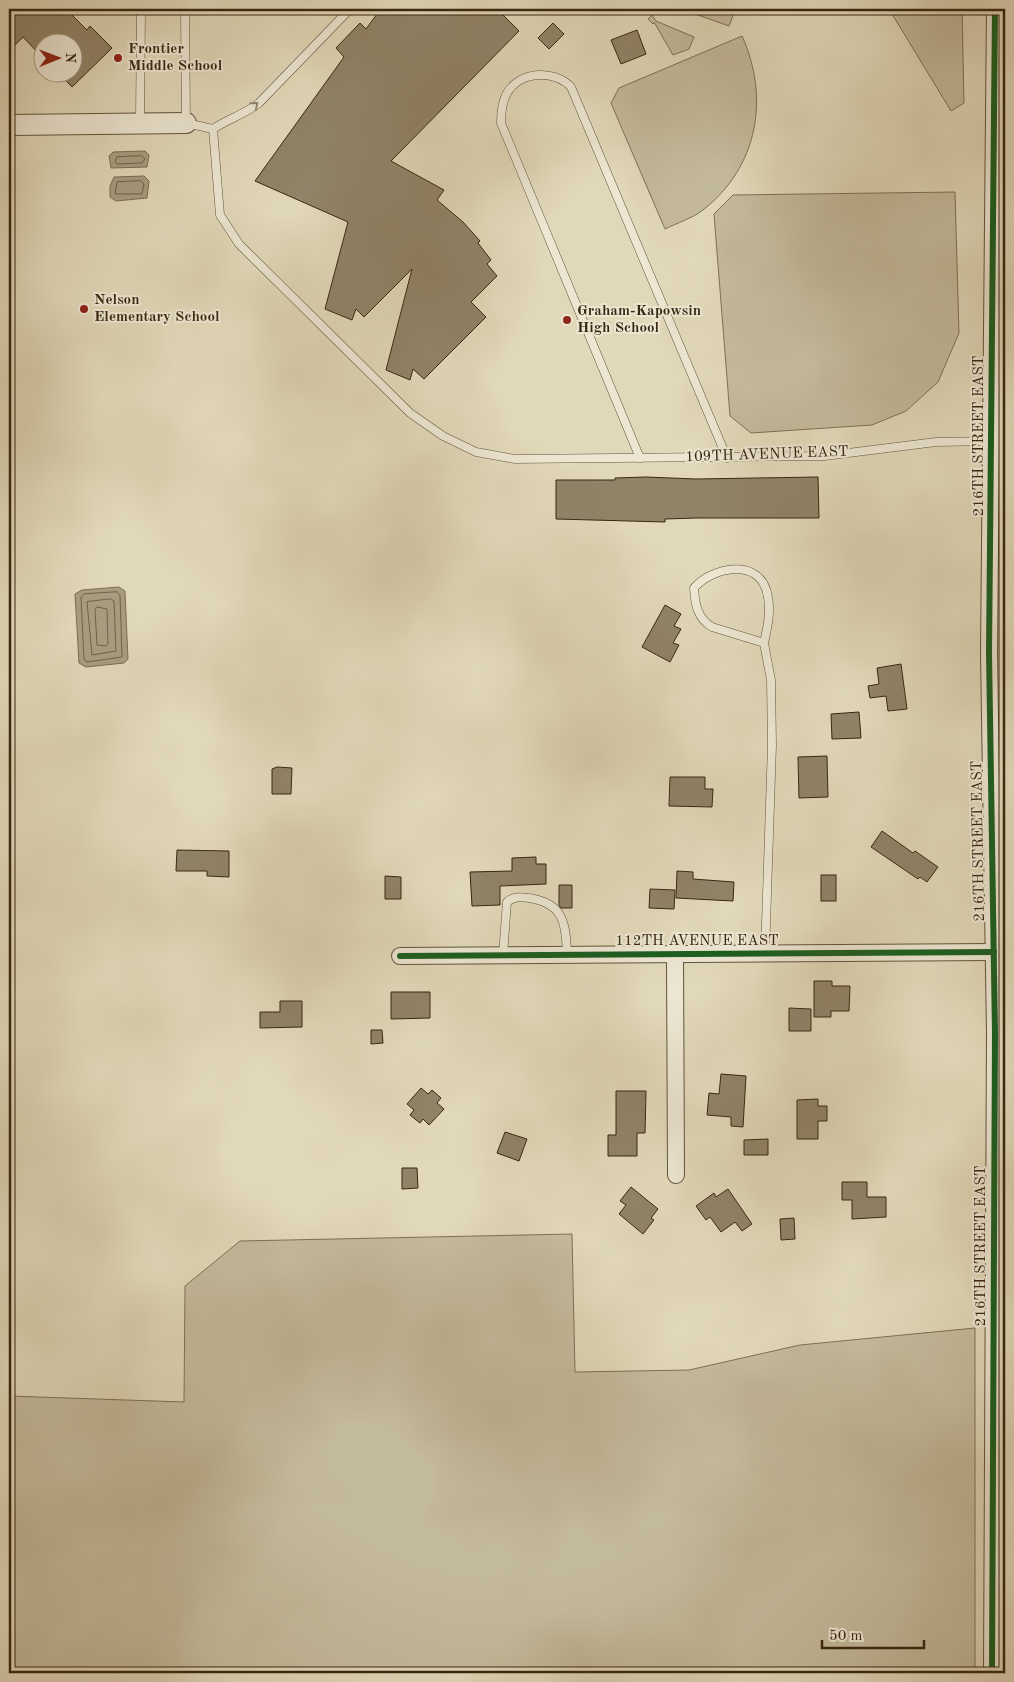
<svg xmlns="http://www.w3.org/2000/svg" width="1014" height="1682" font-family="'Old Standard TT',serif">
  <style>
    .green { fill: #c4ba9c; stroke: #7e7056 }
    .water { fill: #a89c80; stroke: #7c6d54 }
    .lines { fill: none; stroke-linecap: round; stroke-linejoin: round }
    .shore { stroke: #706248; stroke-width: 1 }
    .building { fill: #908368; stroke: #392711 }
    .service-casing { stroke: #63533b; stroke-width: 9 }
    .minor-casing { stroke: #63533b; stroke-width: 18 }
    .tertiary-casing { stroke: #63533b; stroke-width: 22 }
    .service { stroke: #ece6d2; stroke-width: 8 }
    .minor { stroke: #ece6d2; stroke-width: 16 }
    .tertiary { stroke: #ece6d2; stroke-width: 20 }
    .cycleway-casing { stroke: #ece6d2; stroke-width: 9 }
    .cycleway { stroke: #1b5e20; stroke-width: 6 }
    .oneway { stroke: #928672 }
    .poi-dot { fill: #8f2418; stroke: #ece6d2; stroke-width: 2 }
    .labels { text-anchor: middle; dominant-baseline: central; stroke-width: 4; stroke-linejoin: round; paint-order: stroke }
    .poi-label { font-size: 15px; font-weight: bold; fill: #392711; stroke: #ece6d2; text-anchor: start }
    .street-label { font-size: 15px; fill: #392711; stroke: #ece6d2 }
  </style>
  <rect width="100%" height="100%" fill="#e1d8b9"/>
  <filter id="stains"><feTurbulence type="fractalNoise" baseFrequency=".004" numOctaves="4"/><feColorMatrix values="0 0 0 0 .2 0 0 0 0 .09 0 0 0 0 .02 0 0 0 .5 -.17"/></filter>
  <radialGradient id="worn" r=".72"><stop offset=".6" stop-color="#630" stop-opacity="0"/><stop offset="1" stop-color="#630" stop-opacity=".3"/></radialGradient>
  <g class="green">
    <path d="M 681,9 L 733,9 L 735,10 L 729,26 Z"/>
    <path d="M 889,9 L 962,9 L 964,103 L 951,111 Z"/>
    <path d="M 652,15 L 656,21 L 694,37 L 689,49 L 673,55 L 654,22 L 653,24 L 648,19 Z"/>
    <path d="M 742,36 C 770,98 758,167 703,210 C 693,218 677,223 665,229 L 611,103 L 619,88 Z"/>
    <path d="M 955,192 L 959,333 L 938,382 L 906,411 L 872,425 L 751,433 L 730,416 L 714,214 L 733,195 Z"/>
    <path d="M 572,1234 L 575,1372 L 689,1370 L 800,1345 L 975,1328 L 975,1673 L 9,1673 L 9,1396 L 184,1402 L 185,1286 L 240,1241 Z"/>
  </g>
  <g class="water">
    <path d="M 145,151 L 149,155 L 147,167 L 111,168 L 109,156 L 113,152 Z"/>
    <path d="M 144,176 L 149,181 L 147,198 L 116,201 L 110,197 L 110,186 L 114,177 Z"/>
    <path d="M 119,587 L 125,591 L 128,659 L 124,663 L 86,667 L 79,663 L 75,594 L 82,590 Z"/>
  </g>
  <g class="lines">
    <g class="shore">
      <path d="M 142,156 L 145,159 L 142,163 L 117,164 L 115,162 L 117,157 Z"/>
      <path d="M 141,181 L 144,184 L 142,194 L 115,194 L 117,182 Z"/>
      <path d="M 117,592 L 120,595 L 122,657 L 87,662 L 84,659 L 81,597 L 84,594 Z"/>
      <path d="M 111,599 L 114,601 L 116,651 L 92,655 L 87,602 Z"/>
      <path d="M 97,607 L 107,609 L 108,644 L 106,646 L 97,645 L 95,610 Z"/>
    </g>
  </g>
  <g class="building">
    <path d="M 9,9 L 66,9 L 87,30 L 90,26 L 112,48 L 72,87 L 58,72 L 72,72 L 72,42 L 42,42 L 42,57 L 23,37 L 9,51 Z"/>
    <path d="M 386,9 L 497,9 L 519,31 L 391,161 L 444,190 L 437,200 L 463,222 L 480,241 L 478,243 L 491,260 L 487,264 L 497,276 L 471,302 L 486,317 L 424,379 L 413,369 L 410,380 L 386,370 L 412,269 L 364,317 L 356,309 L 352,320 L 325,309 L 348,222 L 255,181 L 344,57 L 336,48 L 360,23 L 366,29 L 380,10 L 385,11 Z"/>
    <path d="M 553,23 L 564,34 L 549,49 L 538,38 Z"/>
    <path d="M 637,30 L 646,54 L 621,64 L 611,40 Z"/>
    <path d="M 646,477 L 696,479 L 818,477 L 819,518 L 696,518 L 665,519 L 665,522 L 556,519 L 556,480 L 615,480 L 615,478 Z"/>
    <path d="M 665,605 L 681,614 L 674,626 L 681,629 L 673,643 L 679,645 L 670,662 L 642,647 Z"/>
    <path d="M 901,664 L 907,709 L 888,711 L 886,696 L 870,698 L 868,686 L 879,684 L 877,668 Z"/>
    <path d="M 859,712 L 861,738 L 832,739 L 831,714 Z"/>
    <path d="M 827,756 L 828,797 L 799,798 L 798,757 Z"/>
    <path d="M 277,767 L 292,768 L 291,794 L 272,794 L 272,769 Z"/>
    <path d="M 670,777 L 705,777 L 705,789 L 713,789 L 712,807 L 669,806 Z"/>
    <path d="M 882,831 L 913,853 L 915,851 L 938,867 L 927,882 L 920,877 L 918,879 L 871,847 Z"/>
    <path d="M 177,850 L 229,851 L 229,877 L 207,876 L 207,871 L 176,871 Z"/>
    <path d="M 536,857 L 536,864 L 546,864 L 546,884 L 500,886 L 500,905 L 472,906 L 470,872 L 512,871 L 512,858 Z"/>
    <path d="M 677,871 L 693,872 L 693,879 L 734,882 L 733,901 L 676,898 Z"/>
    <rect x="821" y="875" width="15" height="26"/>
    <path d="M 385,876 L 401,877 L 401,899 L 385,899 Z"/>
    <path d="M 559,885 L 572,885 L 572,908 L 561,908 L 559,905 Z"/>
    <path d="M 650,889 L 675,890 L 674,909 L 649,908 Z"/>
    <path d="M 814,981 L 832,981 L 832,986 L 850,986 L 849,1011 L 831,1011 L 831,1017 L 814,1017 Z"/>
    <path d="M 391,992 L 430,992 L 430,1018 L 391,1019 Z"/>
    <path d="M 280,1001 L 302,1001 L 302,1027 L 260,1028 L 260,1012 L 280,1012 Z"/>
    <path d="M 789,1008 L 811,1009 L 811,1031 L 789,1031 Z"/>
    <path d="M 371,1030 L 382,1030 L 383,1043 L 371,1044 Z"/>
    <path d="M 721,1074 L 746,1076 L 743,1127 L 731,1126 L 731,1117 L 707,1115 L 709,1093 L 719,1094 Z"/>
    <path d="M 421,1088 L 428,1094 L 432,1090 L 441,1098 L 437,1103 L 444,1109 L 429,1125 L 423,1119 L 420,1123 L 410,1115 L 414,1110 L 407,1104 Z"/>
    <path d="M 616,1091 L 646,1091 L 645,1133 L 637,1133 L 637,1156 L 608,1156 L 608,1135 L 616,1135 Z"/>
    <path d="M 818,1099 L 818,1106 L 827,1106 L 827,1121 L 818,1121 L 818,1139 L 797,1139 L 797,1100 Z"/>
    <path d="M 505,1132 L 527,1139 L 519,1161 L 497,1153 Z"/>
    <path d="M 768,1139 L 768,1155 L 744,1155 L 744,1140 Z"/>
    <path d="M 402,1168 L 417,1168 L 418,1188 L 402,1189 Z"/>
    <path d="M 842,1182 L 867,1182 L 867,1197 L 886,1197 L 886,1217 L 852,1219 L 852,1200 L 842,1200 Z"/>
    <path d="M 631,1187 L 658,1209 L 651,1218 L 654,1220 L 643,1234 L 619,1214 L 626,1205 L 620,1201 Z"/>
    <path d="M 728,1189 L 752,1224 L 742,1231 L 735,1222 L 721,1232 L 710,1217 L 706,1220 L 696,1206 L 714,1193 L 716,1197 Z"/>
    <path d="M 794,1218 L 795,1239 L 781,1240 L 780,1219 Z"/>
  </g>
  <g class="lines">
    <defs>
      <g id="service">
        <path d="M 185,9 L 186,123 L 213,129 L 220,215 L 239,244 L 410,413 L 443,436 L 476,452 L 515,459 L 824,456 L 936,442 L 992,441"/>
        <path d="M 140,122 L 141,9"/>
        <path d="M 213,129 C 228,119 245,114 259,103 L 350,9"/>
        <path d="M 640,458 L 501,123 C 501,112 502,102 507,93 C 521,70 555,70 571,87 L 727,458"/>
        <path d="M 764,643 C 768,625 772,607 766,589 C 755,558 711,568 694,588 C 695,604 697,618 712,627 L 764,643 L 771,680 L 772,745 L 765,954"/>
        <path d="M 503,955 L 507,902 C 514,896 520,897 529,898 C 564,903 566,924 567,955"/>
      </g>
      <g id="minor">
        <path d="M 990,830 L 1005,830"/>
        <path d="M 675,955 L 676,1175"/>
        <path d="M 400,956 L 994,952"/>
        <path d="M 992,1673 L 995,1033 L 989,653 L 995,9"/>
      </g>
      <path id="tertiary" d="M 9,125 L 186,123"/>
    </defs>
    <use href="#service" class="service-casing"/>
    <use href="#minor" class="minor-casing"/>
    <use href="#tertiary" class="tertiary-casing"/>
    <use href="#service" class="service"/>
    <use href="#minor" class="minor"/>
    <use href="#tertiary" class="tertiary"/>
    <defs>
      <g id="cycleway">
        <path d="M 400,956 L 994,952"/>
        <path d="M 992,1673 L 995,1033 L 989,653 L 995,9"/>
      </g>
    </defs>
    <use href="#cycleway" class="cycleway-casing"/>
    <use href="#cycleway" class="cycleway"/>
  </g>
  <defs><path id="oneway-chevron" d="M-2-3.5L2.5 0L-2 3.5" fill="none" stroke-width="1.6" stroke-linecap="round" stroke-linejoin="round" transform="scale(1.25)"/></defs>
  <use class="oneway" href="#oneway-chevron" transform="translate(255 105) rotate(-39)"/>
  <g class="poi-dot">
    <circle cx="118" cy="58" r="5"/>
    <circle cx="84" cy="309" r="5"/>
    <circle cx="567" cy="320" r="5"/>
  </g>
  <g class="labels">
    <g class="poi-label">
      <text x="128" y="49">Frontier<tspan x="128" dy="17">Middle School</tspan></text>
      <text x="94" y="300">Nelson<tspan x="94" dy="17">Elementary School</tspan></text>
      <text x="577" y="311">Graham-Kapowsin<tspan x="577" dy="17">High School</tspan></text>
    </g>
    <g class="street-label">
      <text transform="translate(979 436) rotate(-90)">216TH STREET EAST</text>
      <text transform="translate(767 455) rotate(-2)">109TH AVENUE EAST</text>
      <text transform="translate(979 841) rotate(-91)">216TH STREET EAST</text>
      <text x="697" y="941">112TH AVENUE EAST</text>
      <text transform="translate(981 1246) rotate(-90)">216TH STREET EAST</text>
    </g>
  </g>
  <rect width="1014" height="1682" fill="none" stroke="#e1d8b9" stroke-width="30"/>
  <rect x="10" y="10" width="994" height="1662" fill="none" stroke="#392711" stroke-width="2.5"/>
  <rect x="15" y="15" width="984" height="1652" fill="none" stroke="#392711"/>
  <g transform="translate(58 58) rotate(89)"><circle r="24" fill="#ece6d2" stroke="#a49a85"/>
  <path d="M0-4L9 19L0 12L-9 19Z" fill="#8f2418"/>
  <text y="-8" font-size="14" font-weight="bold" text-anchor="middle" fill="#392711">N</text>
  </g>
  <path d="M822 1640v8h102v-8" fill="none" stroke="#392711" stroke-width="2.5"/>
  <text x="829" y="1640" font-size="15" fill="#392711" stroke="#ece6d2" stroke-width="4" paint-order="stroke">50 m</text>
  <rect width="100%" height="100%" filter="url(#stains)"/>
  <rect width="100%" height="100%" fill="url(#worn)"/>
</svg>
